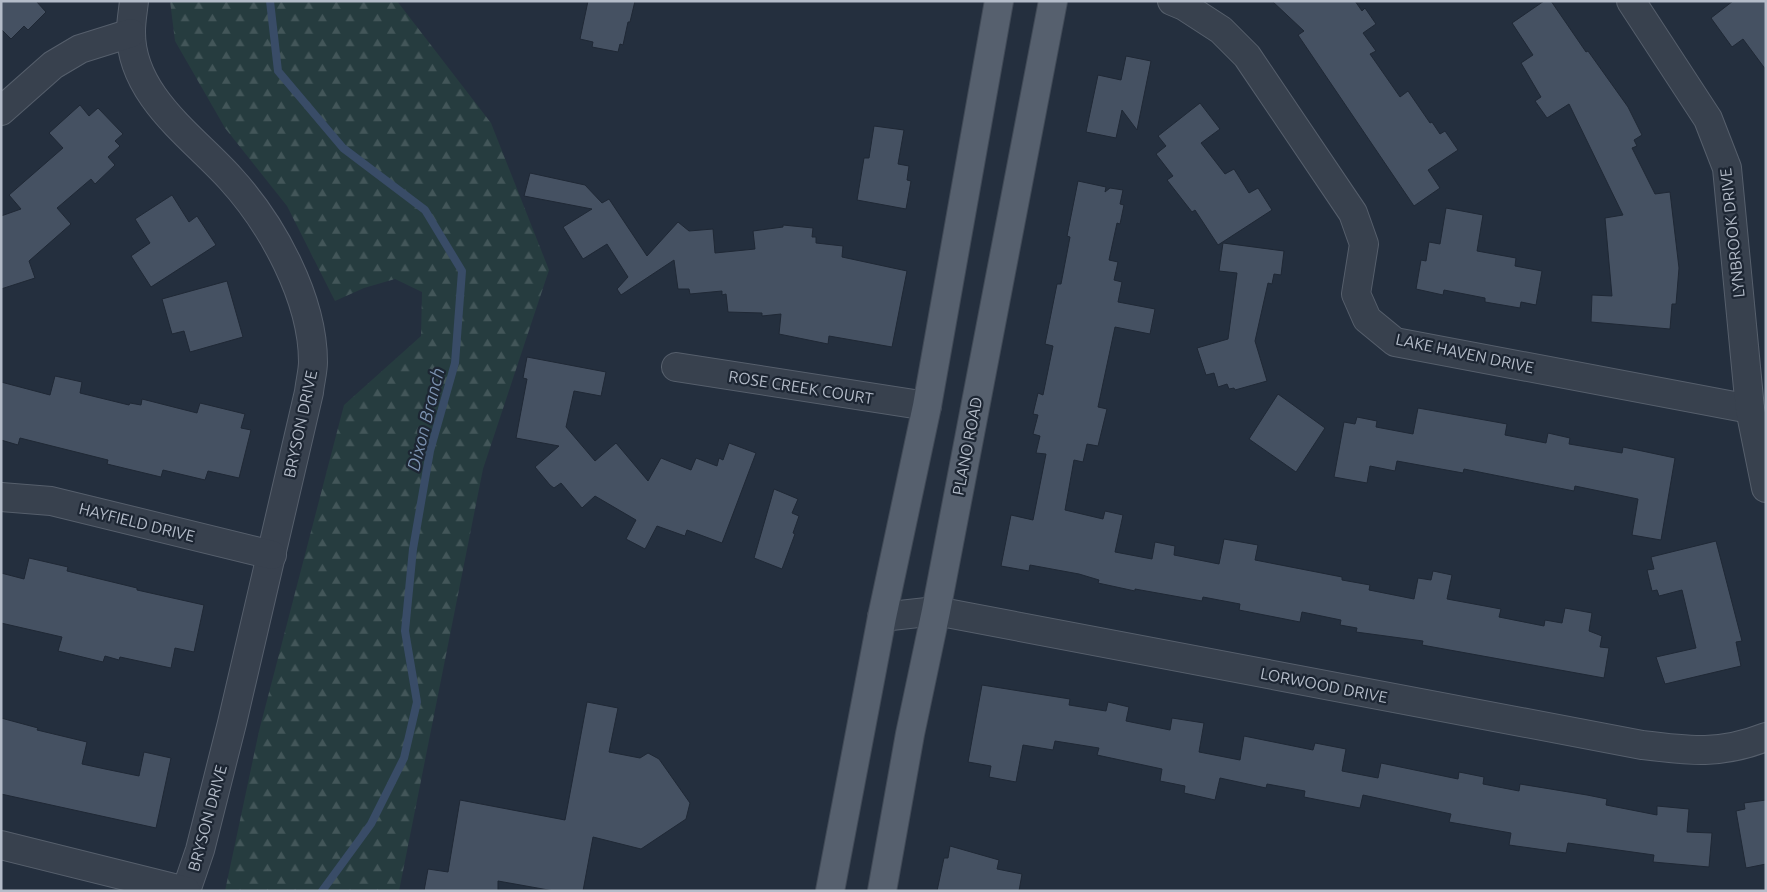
<svg xmlns="http://www.w3.org/2000/svg" width="1767" height="892" font-family="Ubuntu,sans-serif">
  <style>
    .forest { fill: url(#forest-firs) }
    .lines { fill: none; stroke-linecap: round; stroke-linejoin: round }
    .stream { stroke: #394c67; stroke-width: 8 }
    .building { fill: #455162; stroke: #1f2835 }
    .minor-casing { stroke: #565f6c; stroke-width: 30 }
    .major-casing { stroke: #414a57; stroke-width: 30 }
    .minor { stroke: #38414e; stroke-width: 28 }
    .major { stroke: #56606e; stroke-width: 28 }
    .labels { text-anchor: middle; dominant-baseline: central; stroke-width: 4.5; stroke-linejoin: round; paint-order: stroke }
    .street-label { font-size: 16px; fill: #b4bcc9; stroke: #1d2633 }
    .water-label { font-size: 18px; font-style: italic; fill: #7c92b1; stroke: #1d2633 }
  </style>
  <defs>
    <pattern id="forest-firs" width="22" height="20" patternUnits="userSpaceOnUse" patternTransform="scale(1.25)"><rect width="22" height="20" fill="#263c3f"/><path d="M5 1l3.5 6h-7zM16 11l3.5 6h-7z" fill="#435659"/></pattern>
  </defs>
  <rect width="100%" height="100%" fill="#242f3e"/>
  <path class="forest" d="M 170,1 L 397,1 L 491,123 L 549,270 L 483,469 L 399,891 L 225,891 L 259,731 L 344,405 L 421,336 L 422,292 L 395,279 L 364,288 L 335,301 L 287,206 L 225,128 L 175,41 Z"/>
  <g class="lines">
    <path class="stream" d="M 270,1 L 278,71 L 343,148 L 425,210 L 462,271 L 455,363 L 430,451 L 413,549 L 405,631 L 417,702 L 404,758 L 371,824 L 322,891"/>
  </g>
  <g class="building">
    <path d="M 1,1 L 36,1 L 46,12 L 28,30 L 24,26 L 11,39 L 1,29 Z"/>
    <path d="M 588,1 L 635,1 L 630,22 L 628,22 L 623,45 L 620,44 L 618,52 L 592,47 L 593,42 L 580,39 Z"/>
    <path d="M 1272,1 L 1355,1 L 1362,11 L 1365,8 L 1376,24 L 1363,33 L 1376,51 L 1370,54 L 1400,97 L 1408,91 L 1430,123 L 1432,122 L 1440,134 L 1445,131 L 1458,150 L 1428,170 L 1440,188 L 1414,206 L 1298,35 L 1304,31 Z"/>
    <path d="M 1544,1 L 1551,1 L 1586,52 L 1588,51 L 1628,107 L 1642,135 L 1634,140 L 1637,146 L 1632,148 L 1655,194 L 1670,192 L 1679,268 L 1676,304 L 1672,304 L 1670,329 L 1591,322 L 1592,295 L 1612,296 L 1605,218 L 1623,215 L 1569,104 L 1547,118 L 1535,101 L 1541,97 L 1521,63 L 1533,55 L 1512,23 Z"/>
    <path d="M 1733,1 L 1766,1 L 1766,70 L 1743,39 L 1732,47 L 1711,18 Z"/>
    <path d="M 1126,56 L 1151,61 L 1137,130 L 1122,110 L 1116,138 L 1086,132 L 1098,75 L 1121,80 Z"/>
    <path d="M 1200,103 L 1220,129 L 1201,143 L 1225,174 L 1234,169 L 1249,193 L 1258,188 L 1272,210 L 1218,245 L 1195,210 L 1192,212 L 1167,180 L 1173,176 L 1156,154 L 1166,146 L 1158,136 Z"/>
    <path d="M 80,105 L 89,116 L 98,108 L 123,134 L 115,141 L 120,146 L 108,157 L 115,165 L 95,184 L 91,179 L 57,208 L 71,224 L 29,261 L 35,278 L 1,289 L 1,216 L 21,209 L 9,195 L 63,148 L 49,133 Z"/>
    <path d="M 874,126 L 904,130 L 898,164 L 909,166 L 907,180 L 911,181 L 906,209 L 857,200 L 864,158 L 869,158 Z"/>
    <path d="M 530,173 L 585,185 L 602,203 L 609,199 L 647,256 L 678,222 L 689,231 L 713,229 L 715,253 L 755,249 L 753,231 L 783,227 L 783,225 L 813,228 L 812,237 L 816,237 L 816,243 L 843,246 L 842,257 L 907,271 L 892,347 L 829,336 L 828,344 L 779,334 L 781,314 L 762,316 L 762,313 L 728,312 L 726,294 L 722,295 L 722,291 L 690,294 L 689,289 L 678,289 L 674,260 L 621,295 L 617,289 L 628,277 L 607,244 L 583,259 L 563,227 L 592,209 L 524,196 Z"/>
    <path d="M 1078,181 L 1106,187 L 1105,192 L 1110,188 L 1123,190 L 1120,204 L 1124,205 L 1120,224 L 1117,223 L 1109,260 L 1118,262 L 1114,280 L 1122,282 L 1118,302 L 1155,309 L 1150,334 L 1115,327 L 1098,407 L 1107,409 L 1098,446 L 1087,444 L 1083,462 L 1074,460 L 1065,510 L 1103,519 L 1105,511 L 1123,515 L 1115,552 L 1152,559 L 1155,542 L 1175,546 L 1174,555 L 1219,564 L 1224,539 L 1258,545 L 1255,560 L 1342,577 L 1342,580 L 1370,585 L 1369,590 L 1414,599 L 1418,578 L 1431,580 L 1433,571 L 1452,575 L 1447,599 L 1501,609 L 1499,617 L 1544,626 L 1545,620 L 1562,623 L 1565,608 L 1592,613 L 1589,631 L 1602,636 L 1600,647 L 1609,648 L 1604,678 L 1422,645 L 1423,641 L 1356,632 L 1357,628 L 1340,625 L 1341,620 L 1302,612 L 1300,622 L 1239,610 L 1240,604 L 1203,597 L 1202,601 L 1135,589 L 1135,591 L 1098,583 L 1099,580 L 1079,574 L 1030,565 L 1029,571 L 1001,566 L 1011,515 L 1033,520 L 1046,454 L 1036,453 L 1040,436 L 1033,434 L 1038,415 L 1033,414 L 1038,393 L 1043,395 L 1053,346 L 1045,344 L 1057,284 L 1061,284 L 1070,237 L 1067,236 Z"/>
    <path d="M 172,195 L 189,222 L 197,216 L 216,245 L 151,287 L 131,256 L 150,243 L 135,219 Z"/>
    <path d="M 1446,208 L 1483,215 L 1477,251 L 1516,258 L 1515,266 L 1542,271 L 1536,305 L 1521,302 L 1520,308 L 1485,302 L 1485,298 L 1444,290 L 1443,295 L 1416,289 L 1421,260 L 1426,261 L 1429,242 L 1440,244 Z"/>
    <path d="M 1223,243 L 1284,251 L 1281,275 L 1274,274 L 1272,284 L 1268,283 L 1255,341 L 1267,381 L 1235,390 L 1234,388 L 1229,389 L 1227,384 L 1218,387 L 1214,373 L 1206,375 L 1197,348 L 1228,339 L 1237,273 L 1219,271 Z"/>
    <path d="M 227,281 L 243,337 L 190,352 L 184,331 L 172,334 L 162,299 Z"/>
    <path d="M 527,357 L 606,372 L 601,396 L 574,391 L 566,427 L 595,461 L 616,443 L 648,481 L 661,458 L 691,470 L 696,458 L 717,466 L 719,458 L 723,460 L 729,443 L 756,453 L 722,543 L 687,530 L 685,536 L 657,526 L 645,549 L 626,539 L 636,520 L 595,496 L 582,508 L 561,483 L 554,488 L 550,485 L 535,467 L 559,446 L 516,438 L 527,379 L 523,378 Z"/>
    <path d="M 55,376 L 82,382 L 80,393 L 129,405 L 130,403 L 141,405 L 142,399 L 197,413 L 200,403 L 245,414 L 241,428 L 251,430 L 239,478 L 208,471 L 205,480 L 163,470 L 161,477 L 107,464 L 108,460 L 20,438 L 18,445 L 1,440 L 1,382 L 50,395 Z"/>
    <path d="M 1278,394 L 1325,428 L 1296,472 L 1249,439 Z"/>
    <path d="M 1418,408 L 1507,424 L 1505,435 L 1546,443 L 1548,433 L 1570,438 L 1569,444 L 1622,453 L 1623,447 L 1675,458 L 1661,540 L 1632,535 L 1638,499 L 1575,486 L 1574,491 L 1464,469 L 1463,473 L 1397,461 L 1395,471 L 1370,466 L 1367,483 L 1334,477 L 1344,422 L 1355,424 L 1357,417 L 1377,421 L 1376,427 L 1413,434 Z"/>
    <path d="M 774,489 L 798,499 L 792,513 L 799,516 L 793,533 L 795,534 L 782,569 L 754,558 Z"/>
    <path d="M 1716,541 L 1742,641 L 1736,642 L 1741,666 L 1665,684 L 1656,657 L 1696,648 L 1682,590 L 1659,596 L 1657,590 L 1652,591 L 1647,570 L 1654,569 L 1651,557 Z"/>
    <path d="M 29,558 L 68,567 L 67,571 L 137,588 L 137,590 L 204,605 L 194,652 L 175,648 L 171,668 L 120,657 L 119,660 L 105,656 L 103,662 L 58,651 L 62,637 L 1,623 L 1,573 L 24,579 Z"/>
    <path d="M 982,685 L 1070,699 L 1069,705 L 1106,711 L 1108,702 L 1129,707 L 1126,721 L 1170,730 L 1172,718 L 1204,723 L 1199,752 L 1240,760 L 1244,736 L 1313,750 L 1315,743 L 1346,749 L 1342,771 L 1378,778 L 1381,763 L 1458,779 L 1459,772 L 1484,777 L 1483,784 L 1519,791 L 1520,784 L 1587,795 L 1607,799 L 1606,805 L 1657,815 L 1657,806 L 1689,809 L 1687,832 L 1712,833 L 1709,867 L 1653,862 L 1654,855 L 1568,843 L 1566,853 L 1509,845 L 1511,833 L 1449,822 L 1451,814 L 1363,795 L 1360,808 L 1304,797 L 1305,791 L 1267,784 L 1266,788 L 1220,778 L 1215,800 L 1184,793 L 1185,786 L 1160,781 L 1162,769 L 1097,755 L 1099,748 L 1055,741 L 1053,750 L 1023,745 L 1016,782 L 989,777 L 991,766 L 968,762 Z"/>
    <path d="M 587,702 L 618,708 L 609,752 L 640,758 L 648,753 L 659,759 L 690,803 L 686,819 L 641,849 L 593,837 L 583,891 L 554,891 L 498,881 L 498,891 L 424,891 L 428,869 L 448,872 L 460,800 L 565,820 Z"/>
    <path d="M 1,718 L 38,728 L 37,730 L 87,742 L 82,764 L 105,769 L 139,776 L 144,752 L 171,758 L 156,828 L 1,794 Z"/>
    <path d="M 1766,800 L 1766,864 L 1746,868 L 1736,811 L 1745,809 L 1744,803 Z"/>
    <path d="M 950,846 L 999,860 L 997,869 L 1022,874 L 1019,891 L 937,891 L 944,858 L 948,858 Z"/>
  </g>
  <g class="lines">
    <defs>
      <g id="minor">
        <path d="M 134,1 C 133,11 131,21 131,31 C 130,95 193,137 230,178 C 272,224 313,298 313,362 C 313,371 310,382 309,392 L 232,723 L 200,850 L 186,891"/>
        <path d="M 1172,1 L 1184,6 L 1221,30 L 1247,56 L 1353,213 L 1364,244 L 1356,294 L 1367,319 L 1395,342 L 1750,409"/>
        <path d="M 1631,1 L 1708,119 L 1727,168 L 1750,409 L 1766,488"/>
        <path d="M 1,111 L 53,65 L 80,49 L 131,33"/>
        <path d="M 676,367 L 927,406"/>
        <path d="M 1,497 L 51,501 L 272,555"/>
        <path d="M 882,617 L 936,611 L 1642,745 C 1690,751 1720,755 1766,737"/>
        <path d="M 1,845 L 186,891"/>
      </g>
      <g id="major">
        <path d="M 830,891 L 882,617 L 927,406 L 999,1"/>
        <path d="M 882,891 L 910,734 L 936,611 L 1053,1"/>
      </g>
    </defs>
    <use href="#minor" class="minor-casing"/>
    <use href="#major" class="major-casing"/>
    <use href="#minor" class="minor"/>
    <use href="#major" class="major"/>
  </g>
  <g class="labels">
    <g class="street-label">
      <text transform="translate(1732 233) rotate(-96)">LYNBROOK DRIVE</text>
      <text transform="translate(1465 353) rotate(12)">LAKE HAVEN DRIVE</text>
      <text transform="translate(801 387) rotate(9)">ROSE CREEK COURT</text>
      <text transform="translate(300 424) rotate(-78)">BRYSON DRIVE</text>
      <text transform="translate(967 446) rotate(-79)">PLANO ROAD</text>
      <text transform="translate(137 522) rotate(14)">HAYFIELD DRIVE</text>
      <text transform="translate(1324 685) rotate(11)">LORWOOD DRIVE</text>
      <text transform="translate(207 818) rotate(-75)">BRYSON DRIVE</text>
    </g>
    <g class="water-label">
      <text transform="translate(425 419) rotate(-76)">Dixon Branch</text>
    </g>
  </g>
  <rect width="1767" height="892" fill="none" stroke="#b4bcc9" stroke-width="5"/>
</svg>
